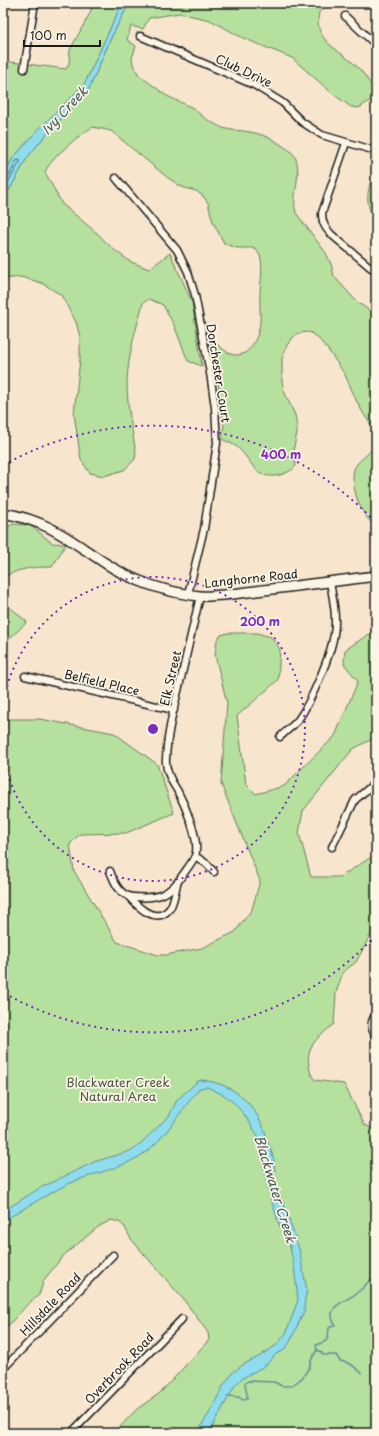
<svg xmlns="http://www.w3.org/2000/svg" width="379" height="1436" font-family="'Playpen Sans',sans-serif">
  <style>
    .green { fill: #b5e09d; stroke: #687e5c }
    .water { fill: #8edced; stroke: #608f99 }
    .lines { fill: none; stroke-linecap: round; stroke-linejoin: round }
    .shore { stroke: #4a6970; stroke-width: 1 }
    .stream { stroke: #608f99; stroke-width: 1.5 }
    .minor-casing { stroke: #1c1c1c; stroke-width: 9 }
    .primary-casing { stroke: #1c1c1c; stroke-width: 12 }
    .minor { stroke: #fcf5e5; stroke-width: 6 }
    .primary { stroke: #fcf5e5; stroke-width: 9 }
    .ring { fill: none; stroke: #7b2cbf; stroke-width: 2; stroke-dasharray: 2 4 }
    .labels { text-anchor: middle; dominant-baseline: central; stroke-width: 3.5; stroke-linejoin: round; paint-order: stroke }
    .street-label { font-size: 12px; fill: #1c1c1c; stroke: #fcf5e5 }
    .park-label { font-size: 12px; fill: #4a5743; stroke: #fcf5e5 }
    .water-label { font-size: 13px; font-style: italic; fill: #3e565b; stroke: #fcf5e5 }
    .centre { fill: #7b2cbf; stroke: #fcf5e5; stroke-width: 2 }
    .ring-label { font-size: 12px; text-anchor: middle; font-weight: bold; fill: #7b2cbf; stroke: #fcf5e5; stroke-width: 3.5; stroke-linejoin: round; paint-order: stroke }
  </style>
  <rect width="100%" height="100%" fill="#f7e5ce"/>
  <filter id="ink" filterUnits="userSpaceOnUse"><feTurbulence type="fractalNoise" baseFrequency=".025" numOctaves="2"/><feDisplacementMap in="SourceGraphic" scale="8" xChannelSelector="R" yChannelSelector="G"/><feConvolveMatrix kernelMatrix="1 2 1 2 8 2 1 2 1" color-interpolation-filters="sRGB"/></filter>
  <g filter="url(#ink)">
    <g class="green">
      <path d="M 93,3 L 122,3 L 85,83 L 36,132 L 13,158 L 3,177 L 3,61 L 66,69 L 69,64 L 70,50 L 90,13 Z"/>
      <path d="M 129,3 L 330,3 L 319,12 C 313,39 336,48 353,63 C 362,70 371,83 375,94 L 371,100 L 359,108 L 351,107 L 333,94 L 292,58 L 243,38 L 210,20 L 179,13 L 149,18 L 143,29 L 131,26 L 127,40 L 136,46 L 132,58 L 133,65 L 139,75 L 167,96 L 195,109 C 201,117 214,124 223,128 C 231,131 241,130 250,132 C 262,134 273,139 283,146 C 289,150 294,153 296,159 C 302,176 291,195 296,213 L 326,253 L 331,264 L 334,276 L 339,282 L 357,302 L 376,315 L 376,525 C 361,520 348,480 355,467 C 360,458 374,452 376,441 C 377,429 367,421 362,411 C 355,400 351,387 345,375 C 340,367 334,358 328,350 C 323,344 318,337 311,333 C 307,331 301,333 296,334 L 287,345 L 282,359 L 282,381 L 284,391 L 295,415 L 297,426 L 297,433 L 294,447 L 296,466 C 292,471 286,473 280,475 C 255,481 253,461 238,448 C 234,444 227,442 222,439 L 224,425 L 221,410 L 217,366 L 211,342 C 221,343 225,356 238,355 C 252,354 259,334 260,322 C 261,313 259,304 260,294 C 260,284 265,261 258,252 C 253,245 246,249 239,248 C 233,248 229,245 224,243 L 213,222 L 208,203 L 203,196 L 196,191 L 182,187 L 168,178 L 111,131 L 93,127 C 80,134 51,158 45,172 L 62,204 L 97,233 L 112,248 L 129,261 L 149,269 L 170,253 L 192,302 L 202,366 L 188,361 L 174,325 L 163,305 L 149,299 L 143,303 C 136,329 128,355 127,382 C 127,406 132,429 136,453 L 135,459 L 124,470 L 104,476 L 90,473 L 81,460 L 74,414 L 80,359 L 80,337 L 76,322 L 61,295 L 42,283 L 21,277 L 3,279 L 3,197 L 10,189 L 27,158 L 44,137 L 89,89 L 111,38 Z"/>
      <path d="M 376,181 L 376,222 C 367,207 366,200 370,183 Z"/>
      <path d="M 14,524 L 28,525 L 34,528 L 52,543 L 66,544 L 52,567 C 32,567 21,568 3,577 L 3,529 Z"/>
      <path d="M 3,597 L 4,602 L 27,622 L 7,641 L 3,643 Z"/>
      <path d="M 375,630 L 376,737 L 353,749 L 303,811 L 299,833 L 311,877 L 340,877 L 376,854 L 376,931 L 371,934 L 356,962 L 343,972 L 336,993 L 334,1024 C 320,1036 305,1045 309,1066 C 310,1072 311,1075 315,1080 L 344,1084 L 364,1124 L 376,1131 L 376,1433 L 114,1433 L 137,1409 L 160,1393 L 209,1340 L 208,1333 L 204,1327 L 183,1299 L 131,1239 L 124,1226 L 119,1222 L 111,1220 L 98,1227 L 63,1256 L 44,1280 L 39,1295 L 27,1305 L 3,1331 L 3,719 L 40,719 L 114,733 L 157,764 L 174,813 L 126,833 L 80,834 L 70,844 L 74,871 L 117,942 L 158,955 L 166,955 L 202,948 L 235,932 L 252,909 L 260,881 L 221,784 L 227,703 L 215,655 L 217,640 L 221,635 L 228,633 L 257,633 L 271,637 L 280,649 L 278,680 L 237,716 L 246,784 L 256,794 L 284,786 L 335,736 L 358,681 L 344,664 L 345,650 Z"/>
    </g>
    <g class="water">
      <path d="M 122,3 L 129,3 L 111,38 L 89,89 L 44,137 L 27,158 L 10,189 L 3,197 L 3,177 L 13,158 L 36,132 L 85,83 Z"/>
      <path d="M 202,1080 C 235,1084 255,1104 266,1134 L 265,1136 L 269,1144 L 274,1160 L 275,1173 L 274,1182 L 284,1204 L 299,1249 L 307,1291 L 305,1299 L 304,1311 L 290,1342 L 283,1351 L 276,1354 L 266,1365 L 241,1379 L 235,1385 L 209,1433 L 197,1433 L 210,1412 L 223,1386 L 233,1372 L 244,1364 L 260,1356 L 278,1344 L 286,1333 L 298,1300 L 294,1266 L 290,1247 L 279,1224 L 271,1200 L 263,1164 L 261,1143 L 258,1136 L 244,1114 L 234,1103 L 224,1095 L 207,1087 L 200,1088 C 180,1110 166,1140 140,1156 C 121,1168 96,1173 75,1181 C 50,1192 27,1207 3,1221 L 3,1209 L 10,1207 L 38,1189 L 94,1162 L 127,1152 L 136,1148 L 169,1116 L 177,1100 L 198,1081 Z"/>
    </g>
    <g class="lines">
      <path class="shore" d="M 3,178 L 10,175 L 16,161 L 20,160 L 20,162 L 3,191"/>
      <g class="stream">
        <path d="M 317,1350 L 321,1352 L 323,1355 L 336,1355 L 340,1361 C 351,1362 354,1367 362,1373"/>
        <path d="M 227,1396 L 239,1397 L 243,1400 L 247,1399 C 248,1393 245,1389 245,1383 L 248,1381 L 274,1382 L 282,1386 L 291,1386 L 301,1379 L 309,1368 L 312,1358 L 317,1350 L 316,1345 L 326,1341 L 328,1337 L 329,1328 L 335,1325 C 323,1305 348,1301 358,1292 C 365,1287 369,1280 376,1275"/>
      </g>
      <defs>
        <g id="minor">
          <path d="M 345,16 L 376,45"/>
          <path d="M 140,36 L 254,85 L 283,103 L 302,122 L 322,135 L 376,151"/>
          <path d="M 24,69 L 35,3"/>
          <path d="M 346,143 L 322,213 C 322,223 325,228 332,235 L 376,272"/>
          <path d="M 116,178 L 177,250 L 188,272 L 195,295 L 210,373 L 215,407 L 217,443 L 204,529 L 188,594"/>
          <path d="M 25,676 L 174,710"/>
          <path d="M 280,737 C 286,731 293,726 298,720 C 311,702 331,655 334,634 C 337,617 333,599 330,582"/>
          <path d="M 332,847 L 355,800 L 376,782"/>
          <path d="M 195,856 L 207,864 L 214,872"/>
          <path d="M 110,871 C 114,882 120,896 133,897 C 156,899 169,896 182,876 C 186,870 192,863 195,856 C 201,841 184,803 177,790 C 171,781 165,770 166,759 C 167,735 173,711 179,687 C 186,657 193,626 200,596"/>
          <path d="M 128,896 C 138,907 157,926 170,908 C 174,902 175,892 177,884"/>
          <path d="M 376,1015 C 369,1022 371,1029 376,1037"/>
          <path d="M 3,1369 L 113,1255"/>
          <path d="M 71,1433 L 182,1319"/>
        </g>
        <path id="primary" d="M 3,513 C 49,521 68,539 105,563 C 132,581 168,593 200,596 C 208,597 216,595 224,595 L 376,576"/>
      </defs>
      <use href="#minor" class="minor-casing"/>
      <use href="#primary" class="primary-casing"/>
      <use href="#minor" class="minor"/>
      <use href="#primary" class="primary"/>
    </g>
  </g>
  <g class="ring">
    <path d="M3 704A152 152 0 1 1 3 754"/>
    <path d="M375 936A303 303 0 0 1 4 993M4 465A303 303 0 0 1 375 522"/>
  </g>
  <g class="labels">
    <g class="street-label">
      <text transform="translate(244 70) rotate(25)">Club Drive</text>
      <text transform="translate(219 373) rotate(81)">Dorchester Court</text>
      <text transform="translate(251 578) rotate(-6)">Langhorne Road</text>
      <text transform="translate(170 678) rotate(-77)">Elk Street</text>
      <text transform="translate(102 682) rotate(13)">Belfield Place</text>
      <text transform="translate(50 1304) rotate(-46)">Hillsdale Road</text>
      <text transform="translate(119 1368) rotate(-46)">Overbrook Road</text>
    </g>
    <g class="park-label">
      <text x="118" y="1082">Blackwater Creek<tspan x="118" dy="14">Natural Area</tspan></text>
    </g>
    <g class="water-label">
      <text transform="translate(64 110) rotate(-47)">Ivy Creek</text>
      <text transform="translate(276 1189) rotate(73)">Blackwater Creek</text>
    </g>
  </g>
  <circle cx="153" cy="729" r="6" class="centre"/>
  <g class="ring-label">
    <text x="281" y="459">400 m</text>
    <text x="260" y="626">200 m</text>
  </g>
  <rect width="379" height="1436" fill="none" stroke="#fcf5e5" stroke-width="16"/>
  <rect x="8" y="8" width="363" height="1420" fill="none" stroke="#1c1c1c" stroke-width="1.5" filter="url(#ink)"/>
  <path d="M24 40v6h76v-6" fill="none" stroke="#1c1c1c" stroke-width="2"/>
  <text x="30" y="40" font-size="12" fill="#1c1c1c" stroke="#fcf5e5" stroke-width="3" paint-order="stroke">100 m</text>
</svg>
